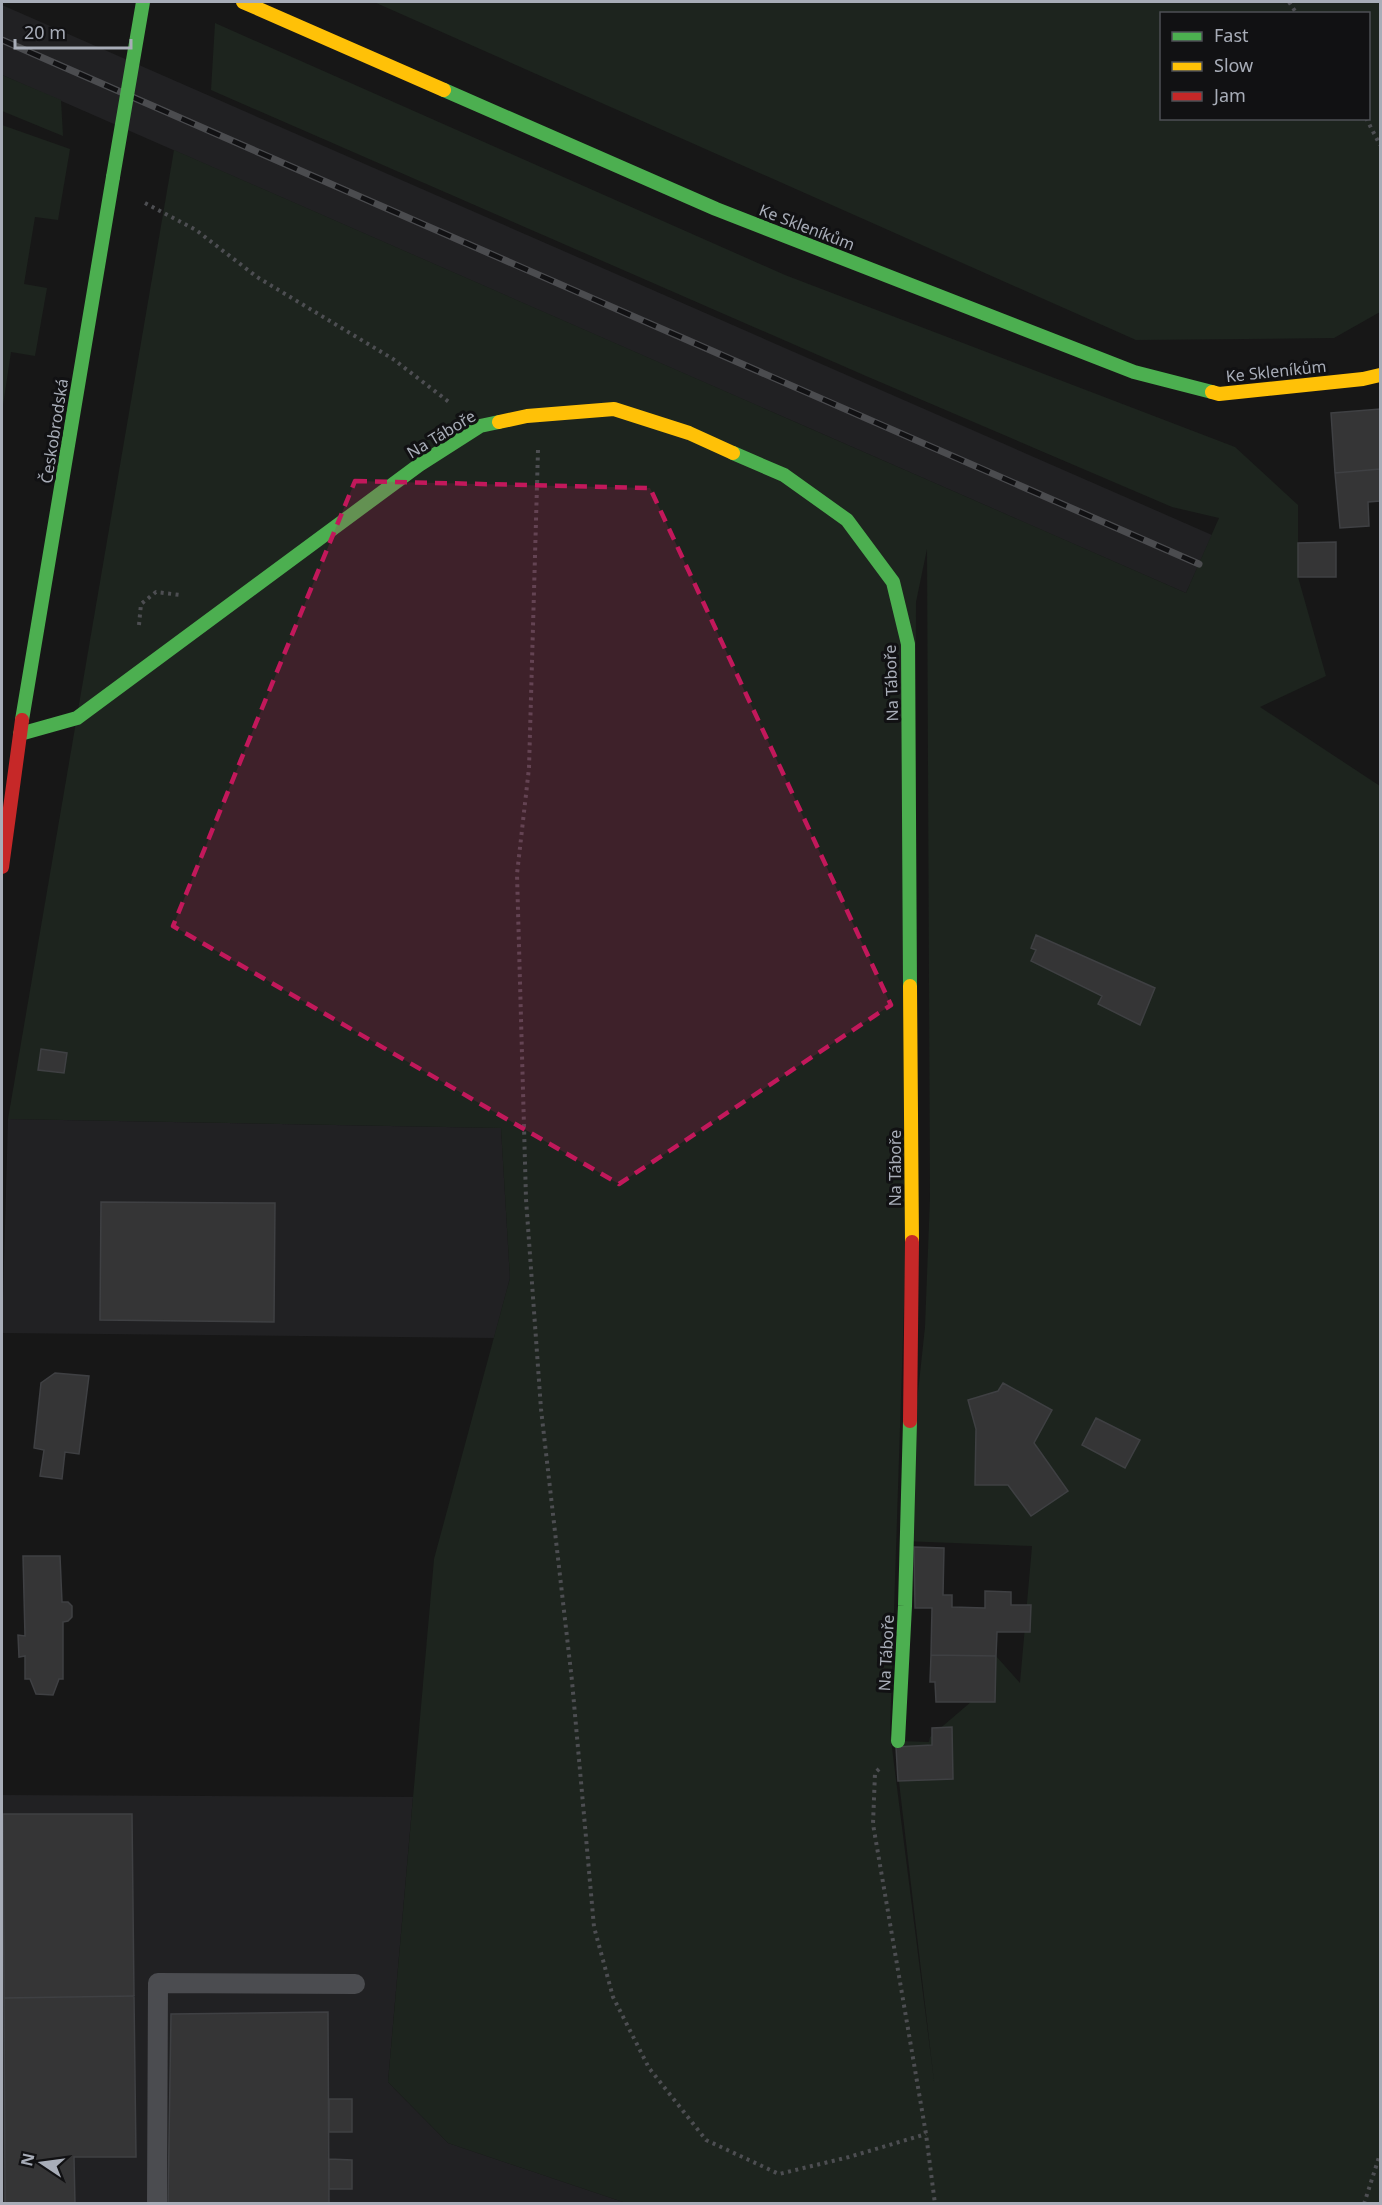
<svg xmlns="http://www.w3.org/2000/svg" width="1382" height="2205" viewBox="0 0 1382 2205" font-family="'Noto Sans',sans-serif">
	<rect width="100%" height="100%" fill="#171717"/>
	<path fill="#212123" d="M2 5 1212 535 1186 593 2 75Z
		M8 1119 501 1128 510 1278 494 1338 2 1333Z
		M2 1795 413 1797 388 2082 448 2143 626 2203 2 2204Z"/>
	<path fill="#1d241e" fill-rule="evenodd" d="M374 2H1380V312L1334 338 1136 340ZM1162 14H1368V118H1162Z
		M215 23 785 275 1235 447 1298 505V577L1326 676 1260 707 1380 786V2203H626L448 2143 388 2082 434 1559 510 1278 501 1128 8 1119 174 150 1186 593 1219 518 1172 507 866 376 211 90ZM927 549 930 1198 925 1327 902 1541 1032 1546 1020 1683 996 1656 972 1701 930 1737 929 1742 898 1741 899 1782 934 2081 890 1732 915 971 916 602ZM1037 935 1155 988 1140 1024 1098 1004 1102 996 1031 961 1036 950 1031 948Z
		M2 75 61 100 63 136 2 111Z
		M2 125 70 149 58 220 35 217 24 284 47 288 35 356 11 352 2 412Z"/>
	<path fill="#353536" stroke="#3f4043" stroke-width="1.5" d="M1380 409V469L1335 473 1331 413Z
		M1380 469V501L1368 502 1369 526 1340 528 1335 473Z
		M1336 542V577H1298V543Z
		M1036 935 1155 988 1140 1025 1098 1004 1102 996 1031 961 1036 950 1031 948Z
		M41 1049 67 1053 64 1073 38 1070Z
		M101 1202 275 1203 274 1322 100 1320Z
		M55 1373 89 1376 79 1454 65 1452 62 1479 40 1476 44 1450 34 1448 41 1383Z
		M1003 1383 1052 1410 1034 1443 1068 1491 1031 1516 1008 1485H975L976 1429 968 1400 998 1391Z
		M1096 1418 1140 1440 1125 1468 1082 1445Z
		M914 1547 944 1548 943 1595H952V1607L985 1608V1591L1011 1592V1605H1031L1030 1632H997L996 1656 931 1655 932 1608H915Z
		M23 1556H60L62 1602H68L72 1606V1617L68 1621 63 1622V1679H59L53 1695 36 1694 30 1679H25V1656L19 1657 18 1635 25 1636Z
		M931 1655 996 1656 995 1702H936L935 1682H930Z
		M952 1727 953 1779 898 1781 896 1747 932 1745V1728Z
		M3 1814H132L134 1996 4 1998Z
		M134 1996 136 2157H74L75 2204H5L4 1998Z
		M328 2012 329 2204H168L171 2014Z
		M329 2099H352V2132H329Z
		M329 2159 352 2160V2189H329Z"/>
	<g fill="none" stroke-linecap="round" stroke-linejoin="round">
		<path stroke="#4d4e52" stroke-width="4" stroke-dasharray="3 4.5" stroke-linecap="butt" d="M1289 2 1297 14
			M1366 118 1380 145
			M145 203 196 230 257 277 393 359 449 402
			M538 450 529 768 517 874 526 1199 541 1409 572 1681 594 1927 613 1997 649 2068 706 2140 779 2174 849 2157 926 2134
			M139 625 141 604 156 592 180 595
			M879 1769 875 1773 873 1824 926 2134 935 2204
			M1364 2204 1380 2154"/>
		<path stroke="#4b4c50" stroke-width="20" d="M157 2204 158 1983 355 1984"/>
		<path stroke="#4caf50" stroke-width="14" d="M444 90 716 209 1134 372 1212 392
			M733 453 784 475 847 520 893 582 908 644 910 986
			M22 720 113 177
			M20 734 77 718 419 465 480 426 499 422
			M898 1741 905 1606 910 1421"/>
		<path stroke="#ffc107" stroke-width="14" d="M243 2 444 90
			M1212 392 1219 394 1363 379 1380 375
			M499 422 527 416 614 409 689 433 733 453
			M910 986 912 1242"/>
		<path stroke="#c62828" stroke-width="14" d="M2 867 22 720
			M910 1421 912 1242"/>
		<defs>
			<path id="rail" d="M2 40 1199 564"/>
		</defs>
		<use href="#rail" stroke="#4b4c4f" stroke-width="7"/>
		<use href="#rail" stroke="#111113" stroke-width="4.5" stroke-dasharray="14" stroke-linecap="butt"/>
		<path stroke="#4caf50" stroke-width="14" d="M113 177 143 2"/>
	</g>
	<path fill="#c2185b" fill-opacity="0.2" stroke="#c2185b" stroke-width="4.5" stroke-dasharray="12 8" stroke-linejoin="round" d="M355 481 650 488 891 1005 619 1184 173 926Z"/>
	<g text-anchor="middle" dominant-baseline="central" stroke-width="6" stroke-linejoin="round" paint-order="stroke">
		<g font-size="16" fill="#a8adb8" stroke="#111113">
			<text transform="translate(807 227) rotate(21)">Ke Skleníkům</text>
			<text transform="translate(1276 371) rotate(-6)">Ke Skleníkům</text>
			<text transform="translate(54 431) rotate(-81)">Českobrodská</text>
			<text transform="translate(441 434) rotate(-31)">Na Táboře</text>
			<text transform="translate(891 683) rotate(-92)">Na Táboře</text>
			<text transform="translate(895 1168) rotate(-90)">Na Táboře</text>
			<text transform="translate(886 1653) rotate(-87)">Na Táboře</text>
		</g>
	</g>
	<rect width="1382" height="2205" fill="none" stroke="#a8adb8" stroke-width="6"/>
	<rect x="1160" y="12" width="210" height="108" fill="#111113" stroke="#4d4f55" stroke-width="1.5"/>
	<rect x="1172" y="32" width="30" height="9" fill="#4caf50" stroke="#4d4f55" stroke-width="1.5"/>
	<text x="1214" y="42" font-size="18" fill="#a8adb8">Fast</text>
	<rect x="1172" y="62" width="30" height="9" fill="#ffc107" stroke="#4d4f55" stroke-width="1.5"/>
	<text x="1214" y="72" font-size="18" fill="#a8adb8">Slow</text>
	<rect x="1172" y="92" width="30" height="9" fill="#c62828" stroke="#4d4f55" stroke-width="1.5"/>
	<text x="1214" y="102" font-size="18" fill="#a8adb8">Jam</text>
	<g transform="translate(42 2163) rotate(283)" stroke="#111113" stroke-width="4.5" paint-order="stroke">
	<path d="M0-4.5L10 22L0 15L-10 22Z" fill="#a8adb8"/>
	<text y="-9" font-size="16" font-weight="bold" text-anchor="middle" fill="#a8adb8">N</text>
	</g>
	<path d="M15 39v9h116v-9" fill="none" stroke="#a8adb8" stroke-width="3"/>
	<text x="24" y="39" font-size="18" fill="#a8adb8" stroke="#111113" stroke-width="4.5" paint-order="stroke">20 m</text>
</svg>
